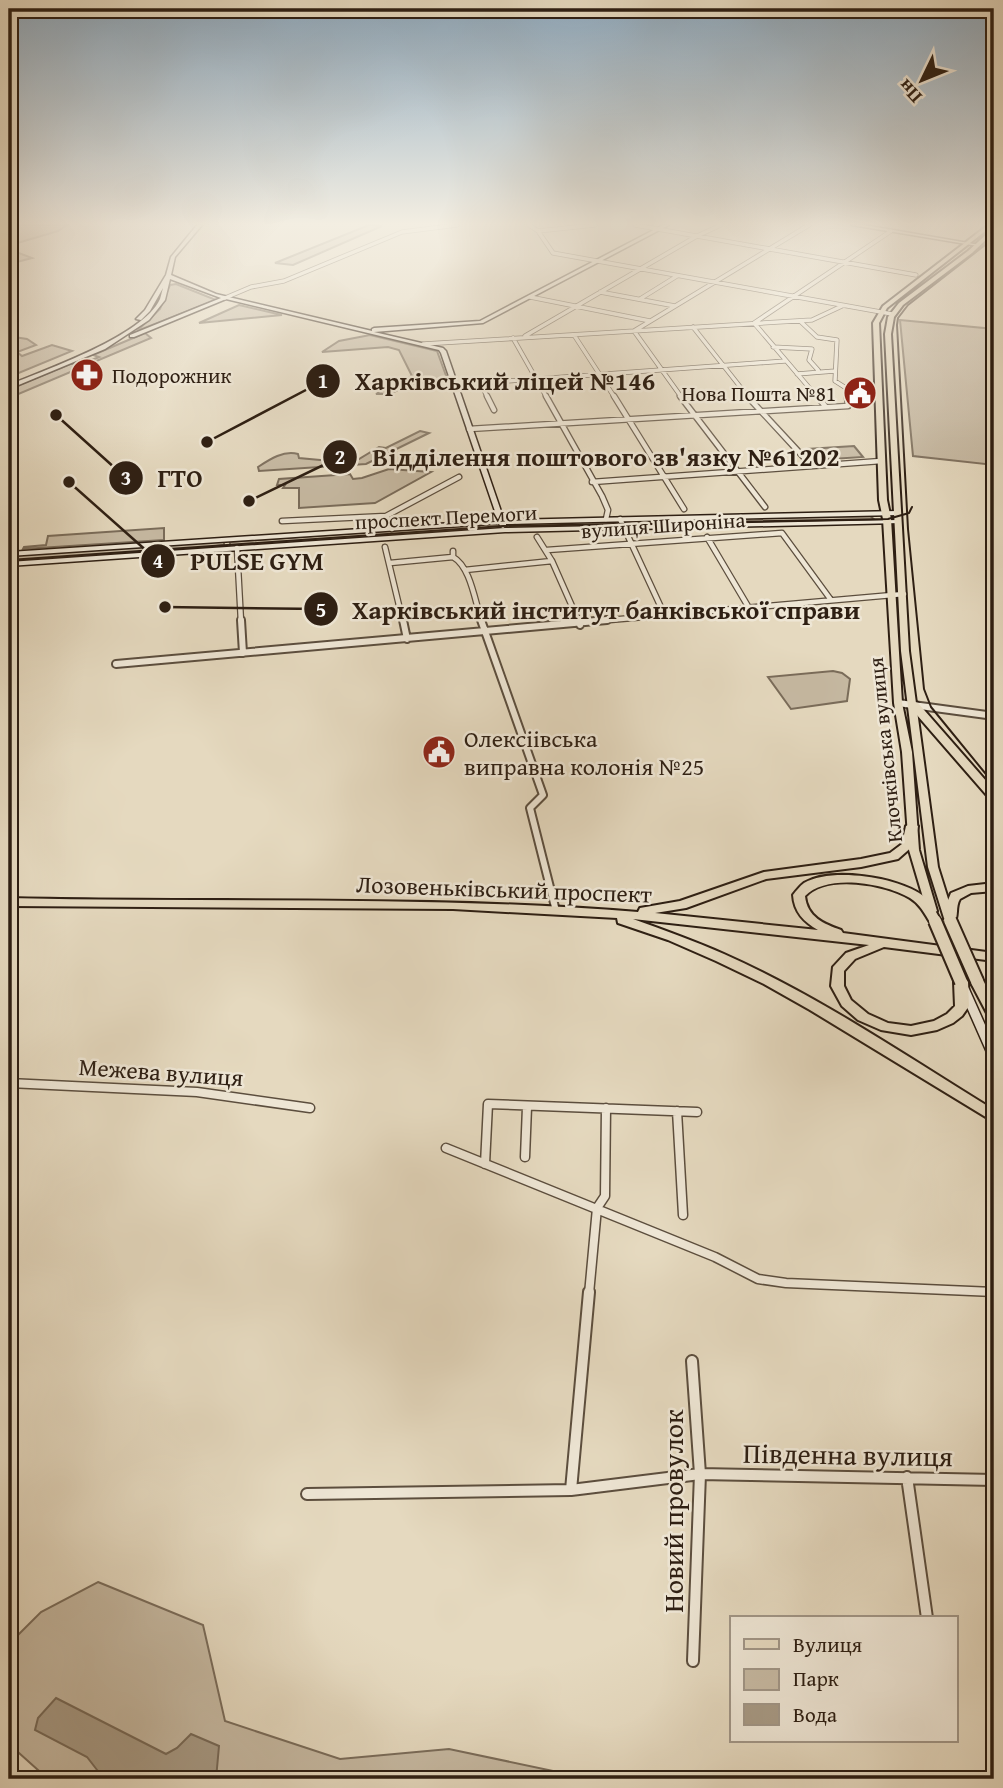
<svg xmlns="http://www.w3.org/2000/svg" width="1003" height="1788" viewBox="0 0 1003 1788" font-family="'Gentium Book Plus',serif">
	<rect width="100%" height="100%" fill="#e5d9bf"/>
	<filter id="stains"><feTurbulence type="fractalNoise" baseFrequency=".00286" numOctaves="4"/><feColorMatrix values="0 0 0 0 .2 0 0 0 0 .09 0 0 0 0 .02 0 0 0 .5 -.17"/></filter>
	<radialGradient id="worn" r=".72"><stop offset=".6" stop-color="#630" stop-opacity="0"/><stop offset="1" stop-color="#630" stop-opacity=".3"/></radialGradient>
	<path fill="#c6b9a2" stroke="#7a6c5a" stroke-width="2" d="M9 225H67L58 231 14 244 16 252 32 258 9 264Z
		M369 225 382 226 293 265 275 263Z
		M176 284 216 300 137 331 160 309 170 285Z
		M239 305 282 315 199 323Z
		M900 320 994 329V465L913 456Z
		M145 333 151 338 9 398V389L70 364H82L99 357 93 355Z
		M370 335 437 351 448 381 410 384 390 394H376L412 376 399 350 388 347 322 352 339 341Z
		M14 337 27 339 36 345 17 352 22 356 52 345 72 351 9 377V351Z
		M420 431 429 433 366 464 259 471 258 467C270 459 284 450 298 454L299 458 331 461 359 459 379 447 386 448Z
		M854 446 863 457 816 460 808 449Z
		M389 469 431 472 375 503 299 508V488H283L285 485H277L279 479 350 474 353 479 362 478Z
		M870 516 875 520 625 526 623 520Z
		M478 524 480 528 452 531 230 547V542Z
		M164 528V540L23 549 24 547 46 545 48 536Z
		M224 541V545L200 548 9 561V556Z
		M833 671 842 673 850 679 847 701 791 709 768 677Z
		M98 1582 203 1625 225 1721 340 1759 449 1749 591 1779H48L9 1744V1644L41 1612Z"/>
	<path fill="#a79a85" stroke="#776957" stroke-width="2" d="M56 1698 166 1754 177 1748 191 1734 219 1746 216 1779H111L101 1775 87 1757 35 1730 38 1718Z"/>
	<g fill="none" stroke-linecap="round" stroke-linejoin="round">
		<defs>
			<path id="street-far4" d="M529 225 538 231 553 253 892 314
				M635 225 916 275
				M538 231 595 225
				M600 292 675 306
				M530 297 650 321
				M225 298 251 287 284 281 402 232 457 225
				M640 299 677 276
				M800 321 817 337 837 340 835 381 846 388 847 398
				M693 327 749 398
				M574 335 615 398
				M525 336 697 236 721 225
				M513 338 547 398
				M423 344 812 320 842 306
				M773 347 812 349 809 360 818 370
				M797 374 835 371
				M488 398 480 383 785 361
				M682 398 634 331 809 225
				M818 398 754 323 891 231"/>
			<path id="street-far3" d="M487 396 494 410
				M546 396 602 496 608 510 606 519
				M614 396 684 509
				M680 396 765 507
				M747 396 810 464
				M817 396 825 406
				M469 429 848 406 847 396
				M592 482 881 461
				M620 519 665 616
				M282 521 386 516
				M392 529 386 516 459 477
				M537 537 552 561 579 622
				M707 537 749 608
				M385 547 403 622
				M237 548 241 622
				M547 550 782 533 831 600
				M453 551V557C471 567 475 603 482 622
				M390 563 453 557
				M465 570 552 561
				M587 622 904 594"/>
			<path id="street-far2" d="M241 620 243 653
				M403 620 407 639
				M481 620 543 795 530 808 556 911
				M578 620 580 625
				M116 664 607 620
				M898 703 994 716"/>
			<path id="street-far1" d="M9 1083 197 1092 310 1108
				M677 1111 683 1215
				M446 1148 715 1257 758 1279 786 1283 994 1292
				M525 1157 527 1107
				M485 1164 488 1104 697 1112
				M589 1294 597 1208 605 1196 606 1108"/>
			<path id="street" d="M692 1361 700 1474 693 1661
				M907 1477 927 1618
				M571 1490 589 1292
				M307 1494 571 1490 700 1474 994 1480"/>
			<path id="secondary" d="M197 225H202L175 257 171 275 216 294 372 331V329L374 328 480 321 663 225H669L483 323 374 332 443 348 446 351 504 520 898 511 901 513 898 515 506 524V526L503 528 501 527 499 524H491L9 556V552L498 520 441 353 439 350 226 299 134 337H130V335L221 298 170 279 165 300 149 320 105 349 9 389V385C47 369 143 336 160 299 161 295 162 292 163 288L150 311 141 320 136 319 145 310 166 275 171 257Z
				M852 225H864L980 245 978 246Z
				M898 520 901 522 900 523 505 532 9 566V562L505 528Z
				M964 985 968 987 969 989 994 1045V1061L990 1060 989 1057 959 989 960 987Z"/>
			<path id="primary" d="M988 225H993L887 308 879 323 887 500 891 519 902 703 912 752 919 850 937 911 932 914 927 911 909 850 902 752 894 703 883 519 879 500 873 323 883 306Z
				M988 233 992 234 972 253 903 305 894 317 891 334 909 651 938 867 954 918 949 921 944 918 928 867 901 651 885 334 888 317 899 303 968 251Z"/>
			<path id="highway" d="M914 702 918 703 994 790V800L990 799 910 707V703Z
				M912 823 918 826 914 845 898 859 861 867 766 879 686 908 655 913 818 930C804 922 794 912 793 895 796 891 800 886 804 883 831 867 897 877 922 895 931 901 936 912 941 921L939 924H931C925 914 920 904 910 898 885 883 827 873 805 896 807 917 824 924 841 930L843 933 994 953V961L884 947 855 959 844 971V986L851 1000 868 1014 888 1023 911 1026 934 1021 947 1014 955 1006 954 982 956 979H966L968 982 969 1006 962 1016 953 1023 937 1030 911 1035 881 1030 858 1020 842 1006 831 986 833 967 846 953 869 945 633 919C664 930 694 941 724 954 819 996 906 1056 994 1110V1122L810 1010 764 984 716 961 668 940 618 923 617 918 453 909 9 906V898C219 903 429 895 638 912L640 908 680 901 764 872 861 859 890 853 902 844 906 826Z
				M994 883V891L971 893 960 899C955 907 959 916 954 923H946L944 910 951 893 968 886Z
				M977 977 982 978 994 1002V1019L989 1017 970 981Z"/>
		</defs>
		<use href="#street-far4" stroke="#5c4e3e" stroke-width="5"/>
		<use href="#street-far3" stroke="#5c4e3e" stroke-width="7"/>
		<use href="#street-far2" stroke="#5c4e3e" stroke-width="10"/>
		<use href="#street-far1" stroke="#5c4e3e" stroke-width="11"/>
		<use href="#street" stroke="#5c4e3e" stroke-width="14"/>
		<use href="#secondary" stroke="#2e1f13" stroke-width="3"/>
		<use href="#primary" stroke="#2e1f13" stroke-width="4"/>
		<use href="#highway" stroke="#2e1f13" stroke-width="4"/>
		<use href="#street-far4" stroke="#eee6d5" stroke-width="3.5"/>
		<use href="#street-far3" stroke="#eee6d5" stroke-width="4.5"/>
		<use href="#street-far2" stroke="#eee6d5" stroke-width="6"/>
		<use href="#street-far1" stroke="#eee6d5" stroke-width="8"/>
		<use href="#street" stroke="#eee6d5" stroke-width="10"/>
		<use href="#secondary" fill="#eee6d5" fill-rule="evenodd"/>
		<use href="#primary" fill="#e5d9bf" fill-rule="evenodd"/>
		<use href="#highway" fill="#e5d9bf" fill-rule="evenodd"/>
		<path stroke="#2e1f13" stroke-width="2" d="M994 238 908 305 898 318 897 325 908 529 924 689 931 707 994 784
			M9 560 503 526 888 519 909 513 912 507"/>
		<defs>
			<path id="primary-bridge" d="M950 920 977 981
				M935 921 961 982"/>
		</defs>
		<use href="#primary-bridge" stroke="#2e1f13" stroke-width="16" stroke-linecap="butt"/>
		<use href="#primary-bridge" stroke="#e5d9bf" stroke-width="12"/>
	</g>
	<linearGradient id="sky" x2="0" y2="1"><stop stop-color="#8eaac0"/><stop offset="0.47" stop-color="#f3eee2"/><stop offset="1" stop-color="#f3eee2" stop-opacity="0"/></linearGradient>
	<rect width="1003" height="476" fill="url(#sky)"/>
	<defs>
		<symbol id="pharmacy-disc" viewBox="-11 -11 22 22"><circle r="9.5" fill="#8f2418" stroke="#eee6d5"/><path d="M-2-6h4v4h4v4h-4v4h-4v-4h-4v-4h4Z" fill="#fff"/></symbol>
		<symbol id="civic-disc" viewBox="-11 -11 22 22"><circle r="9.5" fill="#8f2418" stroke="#eee6d5"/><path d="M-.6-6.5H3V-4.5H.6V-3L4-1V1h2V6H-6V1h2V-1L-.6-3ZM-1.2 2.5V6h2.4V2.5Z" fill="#fff"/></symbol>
	</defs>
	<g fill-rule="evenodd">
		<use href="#pharmacy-disc" x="68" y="356" width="38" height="38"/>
		<use href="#civic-disc" x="841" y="374" width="38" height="38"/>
		<use href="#civic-disc" x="420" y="733" width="38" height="38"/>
	</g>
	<g text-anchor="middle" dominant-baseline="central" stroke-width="5" stroke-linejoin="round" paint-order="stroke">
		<g font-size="21" fill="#2e1f13" stroke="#eee6d5" text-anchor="start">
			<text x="112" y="375">Подорожник</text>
			<text x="836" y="393" text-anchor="end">Нова Пошта №81</text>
		</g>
		<g font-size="21" fill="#2e1f13" stroke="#eee6d5">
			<text transform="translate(446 517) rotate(-3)">проспект Перемоги</text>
			<text transform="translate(663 525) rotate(-4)">вулиця Широніна</text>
			<text transform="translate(885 750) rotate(-96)">Клочківська вулиця</text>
		</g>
		<g font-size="24" fill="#2e1f13" stroke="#eee6d5" text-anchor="start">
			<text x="464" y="738">Олексіівська<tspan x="464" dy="28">виправна колонія №25</tspan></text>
		</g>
		<g font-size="24" fill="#2e1f13" stroke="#eee6d5">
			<text transform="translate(504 889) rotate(2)">Лозовеньківський проспект</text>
			<text transform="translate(161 1072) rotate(4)">Межева вулиця</text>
		</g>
		<g font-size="28" fill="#2e1f13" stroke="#eee6d5">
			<text transform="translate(848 1454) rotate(1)">Південна вулиця</text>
			<text transform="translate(672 1511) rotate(-90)">Новий провулок</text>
		</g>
	</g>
	<path fill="none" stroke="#2e1f13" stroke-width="2.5" d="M207 442L323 381M249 501L340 457M56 415L126 478M69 482L158 561M165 607L321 609"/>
	<g fill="#2e1f13" stroke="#eee6d5" stroke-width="2.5">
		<circle cx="207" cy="442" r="7"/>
		<circle cx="249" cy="501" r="7"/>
		<circle cx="56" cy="415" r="7"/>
		<circle cx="69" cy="482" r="7"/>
		<circle cx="165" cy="607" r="7"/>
		<circle cx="323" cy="381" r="18"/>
		<circle cx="340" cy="457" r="18"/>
		<circle cx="126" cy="478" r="18"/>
		<circle cx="158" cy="561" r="18"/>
		<circle cx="321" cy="609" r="18"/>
	</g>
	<g font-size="21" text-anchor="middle" font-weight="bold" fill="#fff">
		<text x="323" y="388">1</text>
		<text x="340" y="464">2</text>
		<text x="126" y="485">3</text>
		<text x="158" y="568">4</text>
		<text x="321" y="617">5</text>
	</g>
	<g font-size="26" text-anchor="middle" font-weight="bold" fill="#2e1f13" stroke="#eee6d5" stroke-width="5" stroke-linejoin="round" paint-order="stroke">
		<text x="505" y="390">Харківський ліцей №146</text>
		<text x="606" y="466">Відділення поштового зв'язку №61202</text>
		<text x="180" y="487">ГТО</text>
		<text x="257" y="570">PULSE GYM</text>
		<text x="606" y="619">Харківський інститут банківської справи</text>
	</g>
	<rect width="1003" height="1788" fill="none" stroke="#e5d9bf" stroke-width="35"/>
	<rect x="10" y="10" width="982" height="1767" fill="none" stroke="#2e1f13" stroke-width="3.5"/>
	<rect x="18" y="18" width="968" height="1753" fill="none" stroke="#2e1f13" stroke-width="2"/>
	<rect x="730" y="1616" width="228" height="126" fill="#eee6d5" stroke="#a19687" stroke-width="2"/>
	<rect x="744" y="1639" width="35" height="10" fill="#e5d9bf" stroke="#a19687" stroke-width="2"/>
	<text x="793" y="1652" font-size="21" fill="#2e1f13">Вулиця</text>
	<rect x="744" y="1669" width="35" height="21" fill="#c6b9a2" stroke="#a19687" stroke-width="2"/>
	<text x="793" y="1686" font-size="21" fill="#2e1f13">Парк</text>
	<rect x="744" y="1704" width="35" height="21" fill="#a79a85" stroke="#a19687" stroke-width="2"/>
	<text x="793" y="1722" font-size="21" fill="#2e1f13">Вода</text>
	<g transform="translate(922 80) rotate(227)" stroke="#eee6d5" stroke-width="5" paint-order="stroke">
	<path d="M0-5L12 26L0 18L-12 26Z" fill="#2e1f13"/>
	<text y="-10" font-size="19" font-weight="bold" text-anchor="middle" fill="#2e1f13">Пн</text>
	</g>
	<rect width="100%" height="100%" filter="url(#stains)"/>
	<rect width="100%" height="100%" fill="url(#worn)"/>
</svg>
